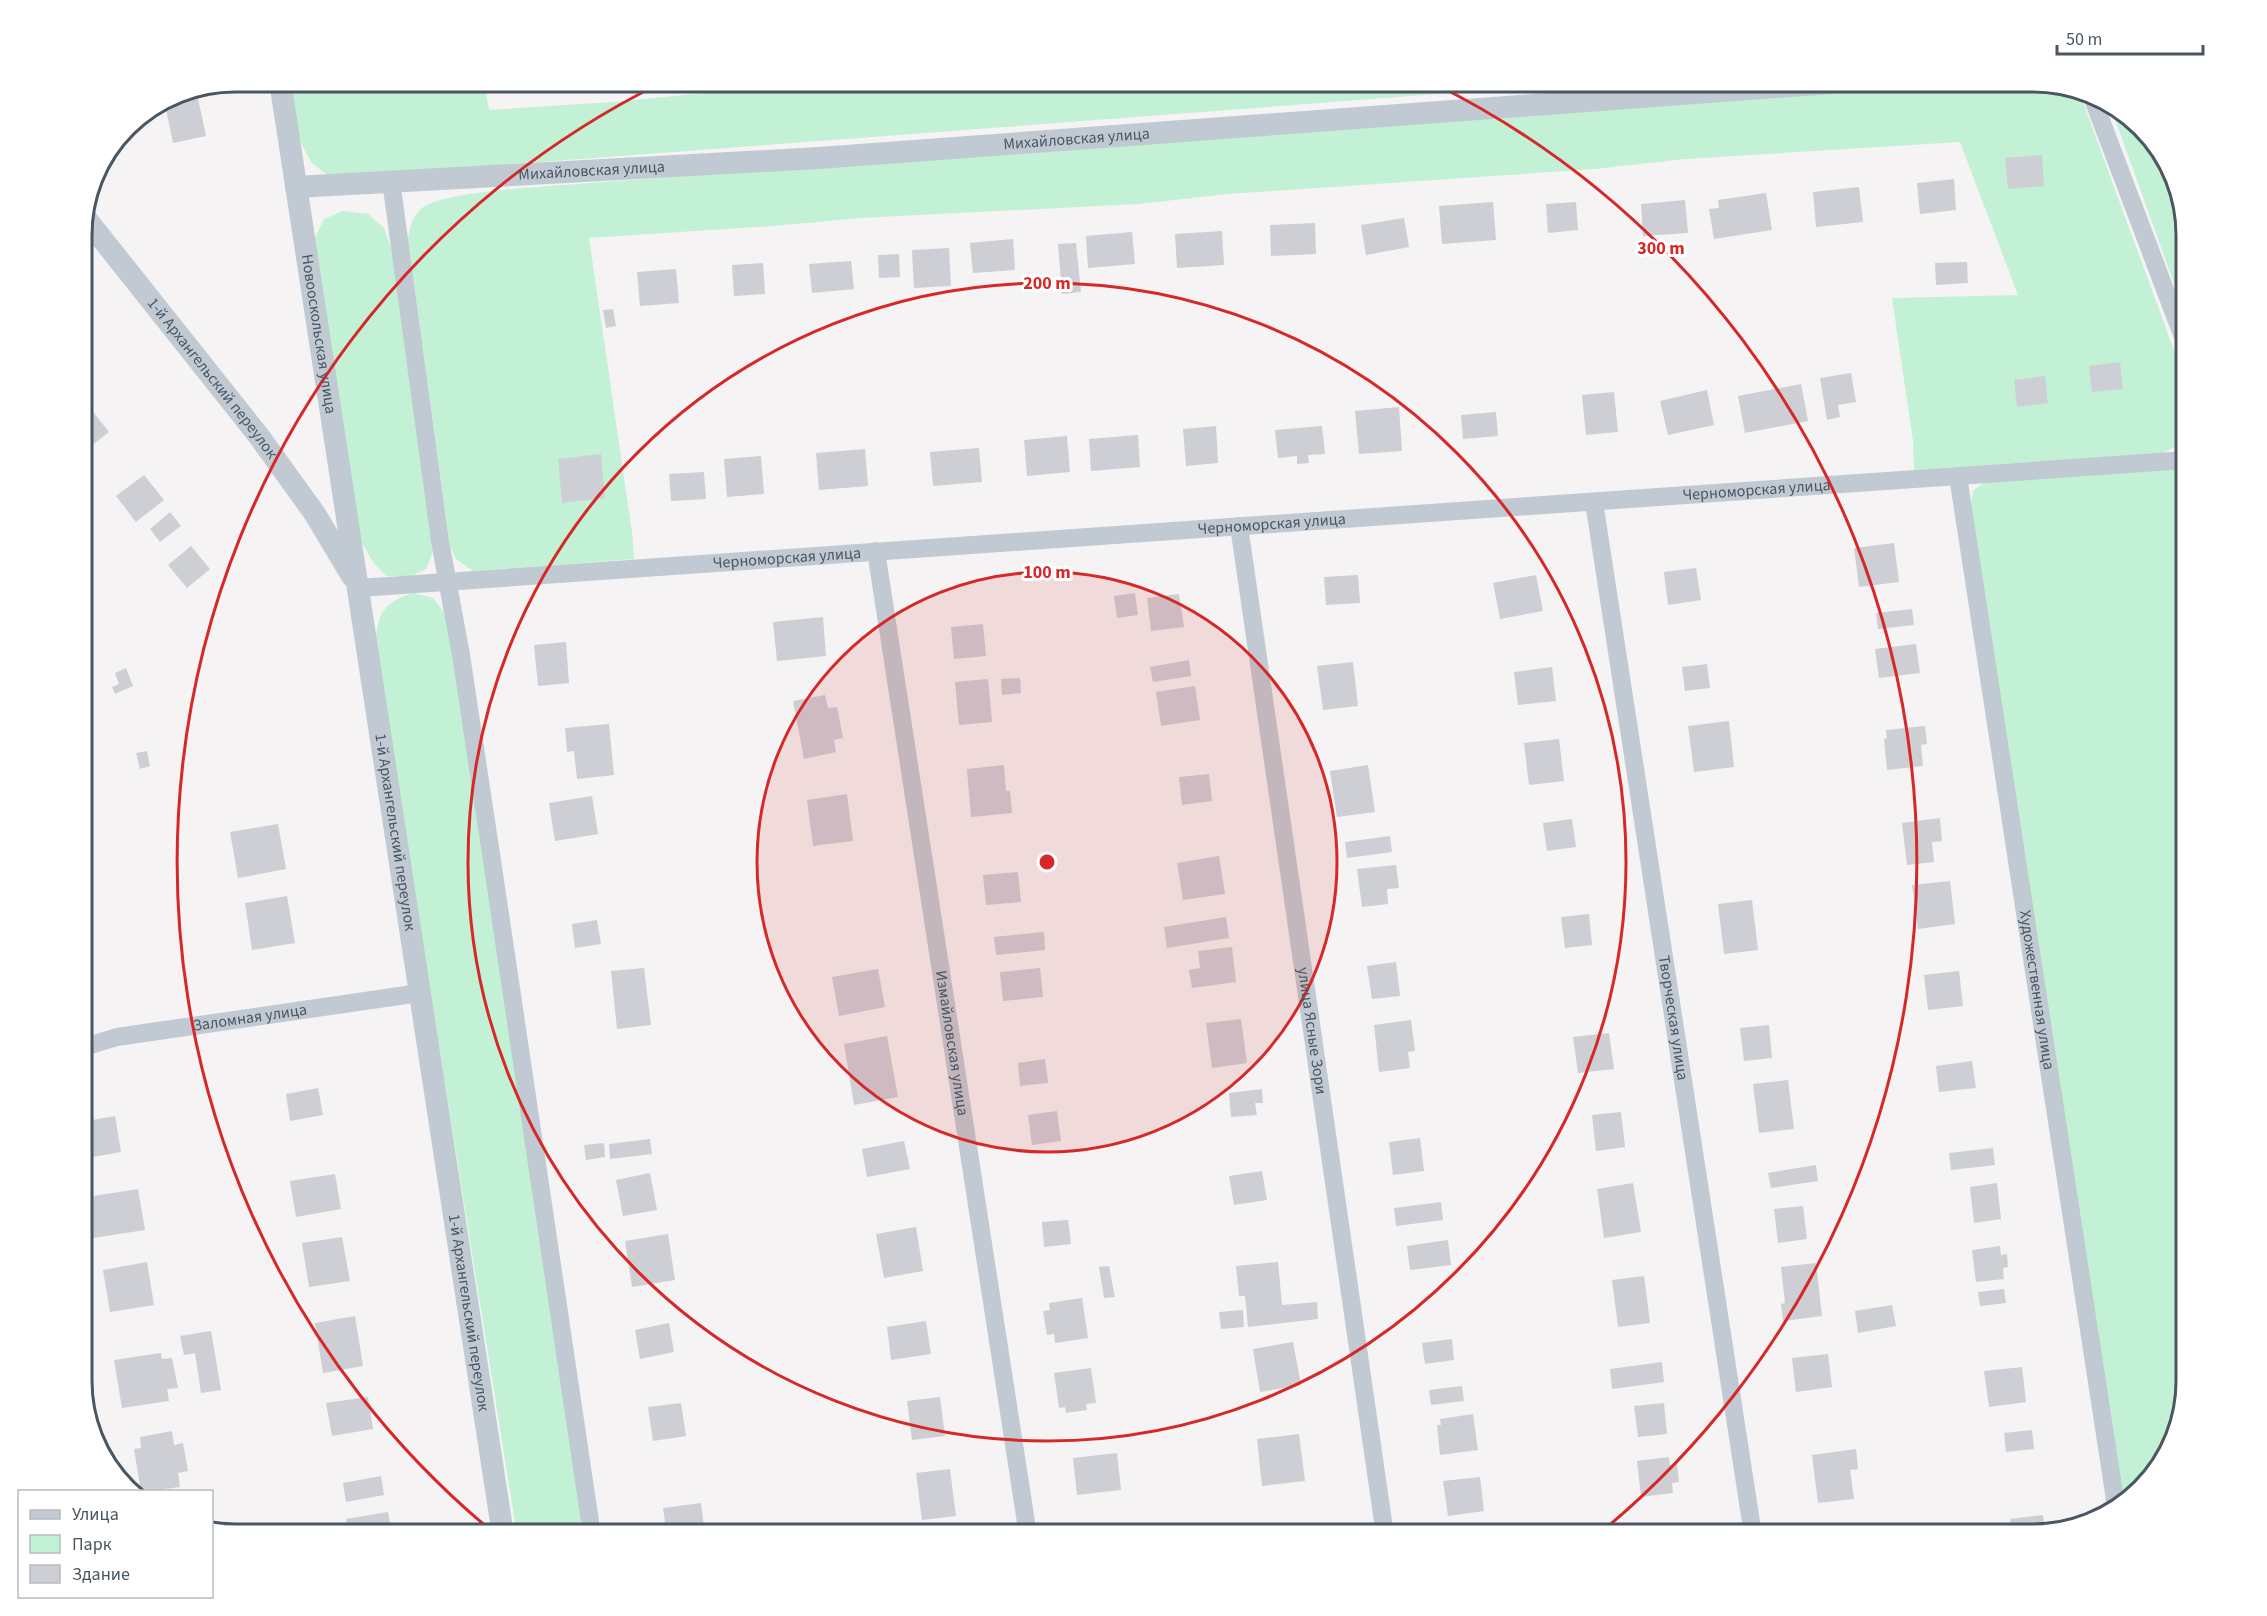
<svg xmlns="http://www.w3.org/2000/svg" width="2267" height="1616" viewBox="0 0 2267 1616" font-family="'Source Sans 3',sans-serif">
	<rect width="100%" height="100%" fill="#f5f3f3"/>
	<path fill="#c3f1d5" d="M289 81H484L489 110 627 101 819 81H1610L331 178 311 162 298 137Z
		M2033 81 2074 89 2084 105 2186 383V442L2162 453 1914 470 1913 441 1892 298 2018 295 1960 142 1685 159 1595 169 1228 194 1138 204 860 218 773 226 589 238 632 532 634 559 473 571 456 559 450 546 408 240C410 227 411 217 422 208 443 191 545 187 576 184L1939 84Z
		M2110 105 2126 113 2170 166 2186 234V317Z
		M343 211 368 214 384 228 392 251 433 552 426 569 411 576H386L373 562 358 536 313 242 324 219Z
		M2186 468V1382L2178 1431 2154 1475 2120 1503 1970 508 1973 491 1989 479Z
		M413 593 433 598 449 619 584 1535H517L375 645C378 614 382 603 413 593Z"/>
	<path fill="#cdcfd5" d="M498 81H526V83L499 85Z
		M196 89 206 136 173 143 164 100 174 94Z
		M2042 155 2044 186 2008 189 2005 158Z
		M1954 179 1956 210 1920 214 1917 183Z
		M1859 187 1863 222 1816 227 1813 192Z
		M1766 193 1772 230 1714 239 1709 209 1719 208 1718 200Z
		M1685 200 1688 233 1643 236 1641 204Z
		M1493 202 1496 240 1442 244 1439 206Z
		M1576 202 1578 230 1548 233 1546 204Z
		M1404 218 1409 247 1366 255 1361 225Z
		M1315 223 1316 254 1271 256 1270 225Z
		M1222 231 1224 265 1177 268 1175 234Z
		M1132 232 1135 264 1088 268 1086 236Z
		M1013 239 1015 270 973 273 970 243Z
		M1076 243 1081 292 1062 294 1058 244Z
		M949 248 951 286 914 288 912 250Z
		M899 254 900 277 879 278 878 255Z
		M851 261 854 289 812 293 809 264Z
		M1967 262 1968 283 1936 285 1935 263Z
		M763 263 765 294 734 296 732 265Z
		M676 269 679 303 640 306 637 272Z
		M613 309 616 326 606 328 603 310Z
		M2120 362 2123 389 2092 392 2089 366Z
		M1851 373 1856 402 1838 405 1840 417 1827 420 1820 378Z
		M2045 376 2048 403 2017 407 2014 380Z
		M1801 384 1808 421 1745 433 1738 396Z
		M1707 390 1714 425 1668 435 1660 401Z
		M1614 392 1618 432 1586 435 1582 395Z
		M86 403 109 432 81 454V407Z
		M1399 407 1402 451 1359 454 1355 411Z
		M1496 412 1498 436 1463 439 1461 415Z
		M1216 426 1218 463 1186 466 1183 429Z
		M1322 426 1325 454 1308 455 1309 463 1297 464V456L1278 458 1275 430Z
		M1138 435 1140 467 1091 471 1089 439Z
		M1067 436 1070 472 1027 476 1024 440Z
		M979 448 982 482 933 486 930 452Z
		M865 449 868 486 819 490 816 453Z
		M601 454 605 498 562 503 558 459Z
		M761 456 764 494 727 497 724 459Z
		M704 472 706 499 671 501 669 474Z
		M144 475 164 500 136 522 116 496Z
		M170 512 181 526 160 542 150 529Z
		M1894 543 1899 582 1859 587 1854 548Z
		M191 546 210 569 187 588 168 565Z
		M1696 568 1701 600 1668 605 1664 572Z
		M1358 575 1360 603 1326 605 1324 577Z
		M1536 575 1543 611 1500 619 1493 583Z
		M1135 593 1138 615 1117 618 1114 596Z
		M1179 594 1184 627 1151 631 1147 598Z
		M1912 609 1914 625 1878 629 1876 613Z
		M823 617 826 656 777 661 773 622Z
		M983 624 986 656 954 659 951 627Z
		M566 642 569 683 538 686 534 645Z
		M1916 644 1920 673 1879 678 1875 649Z
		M1189 660 1191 676 1153 682 1150 667Z
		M1353 662 1358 706 1323 710 1317 666Z
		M1707 664 1710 688 1685 691 1682 667Z
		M1552 667 1556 701 1518 705 1514 672Z
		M126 668 133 686 115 694 112 687 119 684 115 673Z
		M1020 678 1021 693 1002 695 1001 679Z
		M988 679 992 722 959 725 955 682Z
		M1195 686 1200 720 1161 726 1156 692Z
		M825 695 828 708 837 707 843 738 834 740 836 752 804 759 793 701Z
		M1729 721 1734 767 1694 772 1688 726Z
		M609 724 614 775 577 779 574 751 567 752 565 728Z
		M1925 726 1927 744 1921 745 1923 766 1887 770 1884 739 1887 738 1886 730Z
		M1559 739 1564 781 1529 785 1524 743Z
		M147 751 150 766 140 769 136 753Z
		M1004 765 1006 791H1010L1012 813 971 817 967 769Z
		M1368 765 1375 812 1337 817 1330 771Z
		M1209 774 1212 801 1182 805 1179 777Z
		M847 794 853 841 813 846 807 800Z
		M592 796 598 834 555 841 549 803Z
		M1940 818 1942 841 1932 842 1934 862 1907 865 1902 823Z
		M1572 819 1576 847 1547 851 1543 823Z
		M278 824 286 869 238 878 230 832Z
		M1390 836 1392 852 1347 858 1345 842Z
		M1219 856 1225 894 1183 900 1177 863Z
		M1396 865 1399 888 1387 889 1388 904 1362 907 1357 869Z
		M1018 872 1021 902 986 905 983 875Z
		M1950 881 1955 924 1918 929 1912 885Z
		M287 896 295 943 252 950 245 903Z
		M1752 900 1758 950 1724 954 1718 904Z
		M1589 914 1592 945 1565 948 1561 917Z
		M1226 917 1229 938 1167 948 1164 927Z
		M597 920 601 944 575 948 572 924Z
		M1044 932 1045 950 996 955 994 937Z
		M1232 947 1236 982 1192 988 1189 970 1200 968 1198 951Z
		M1396 962 1400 996 1372 999 1367 966Z
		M644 968 651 1025 617 1029 611 971Z
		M1040 968 1043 997 1003 1001 1000 972Z
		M878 969 885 1007 839 1016 832 977Z
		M1959 971 1963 1006 1928 1010 1924 975Z
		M1241 1019 1247 1063 1212 1068 1206 1023Z
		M1411 1020 1415 1051 1408 1052 1410 1068 1379 1072 1374 1025Z
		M1769 1025 1772 1058 1744 1061 1740 1028Z
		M1609 1033 1614 1069 1578 1073 1573 1037Z
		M887 1036 898 1097 854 1105 844 1044Z
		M1045 1059 1048 1083 1020 1086 1018 1063Z
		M1972 1061 1976 1088 1939 1092 1936 1066Z
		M1788 1080 1794 1129 1759 1133 1753 1084Z
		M318 1088 323 1115 290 1121 286 1094Z
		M1262 1089 1263 1103H1255L1257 1115 1231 1117 1229 1093Z
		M1057 1111 1061 1141 1032 1145 1028 1115Z
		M1621 1112 1625 1147 1596 1151 1592 1115Z
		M115 1116 121 1152 81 1159V1122Z
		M1420 1138 1424 1171 1393 1175 1389 1142Z
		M650 1139 652 1154 610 1159 609 1144Z
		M904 1141 910 1169 867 1177 862 1149Z
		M604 1143 605 1157 586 1160 584 1145Z
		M1993 1148 1995 1165 1951 1170 1949 1153Z
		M1816 1165 1818 1181 1771 1188 1768 1173Z
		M1262 1171 1267 1200 1234 1205 1229 1176Z
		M650 1173 657 1210 623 1216 616 1180Z
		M335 1174 341 1209 296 1217 290 1181Z
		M1633 1183 1641 1232 1604 1238 1597 1189Z
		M1997 1183 2001 1219 1974 1223 1970 1187Z
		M138 1189 145 1230 93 1238 87 1197Z
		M1441 1202 1443 1220 1396 1226 1394 1208Z
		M1803 1206 1807 1239 1778 1243 1774 1209Z
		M1068 1220 1071 1244 1044 1247 1042 1222Z
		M916 1227 923 1271 884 1278 876 1234Z
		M668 1234 675 1280 632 1287 625 1241Z
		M342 1237 350 1281 309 1287 302 1243Z
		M1448 1240 1451 1265 1410 1270 1407 1246Z
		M2000 1246 2001 1255 2007 1254 2008 1267 2003 1268 2004 1279 1976 1282 1972 1250Z
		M147 1262 154 1305 110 1312 103 1270Z
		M1278 1262 1282 1305 1317 1302 1318 1319 1248 1327 1245 1296H1239L1236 1266Z
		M1816 1263 1822 1316 1783 1321 1781 1304 1785 1303 1781 1267Z
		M1109 1266 1115 1297 1104 1298 1099 1267Z
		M1644 1276 1650 1323 1618 1327 1612 1280Z
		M2004 1289 2006 1303 1980 1306 1978 1292Z
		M1082 1298 1088 1338 1055 1343 1054 1334 1047 1335 1043 1311 1050 1310 1049 1303Z
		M1892 1305 1896 1326 1858 1333 1855 1311Z
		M1243 1310 1244 1327 1221 1329 1219 1312Z
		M355 1316 363 1366 323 1373 315 1323Z
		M926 1321 931 1354 891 1360 887 1327Z
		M669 1323 674 1352 640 1359 635 1330Z
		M211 1331 221 1390 201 1393 195 1353 184 1355 180 1336Z
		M1452 1339 1454 1360 1425 1364 1422 1343Z
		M1293 1342 1301 1385 1260 1392 1253 1349Z
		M161 1353 162 1359 172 1358 178 1388 167 1389 169 1401 122 1408 114 1360Z
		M1828 1354 1832 1387 1796 1392 1792 1358Z
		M1662 1362 1664 1382 1612 1389 1610 1369Z
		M2022 1367 2026 1402 1989 1407 1984 1371Z
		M1091 1368 1096 1403 1086 1404 1087 1410 1066 1413 1065 1407 1059 1408 1054 1373Z
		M1462 1386 1464 1401 1431 1405 1429 1390Z
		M368 1397 373 1429 332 1436 326 1403Z
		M940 1397 945 1436 912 1440 907 1401Z
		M681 1403 686 1436 653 1441 648 1407Z
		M1664 1403 1667 1434 1638 1437 1634 1406Z
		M1473 1414 1478 1450 1440 1455 1437 1425H1441L1440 1419Z
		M2032 1430 2034 1449 2006 1452 2004 1433Z
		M172 1431 174 1445 183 1443 188 1471 178 1473 180 1487 141 1492 134 1449 141 1448 140 1437Z
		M1299 1434 1305 1481 1262 1486 1257 1439Z
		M1856 1449 1858 1469 1850 1470 1854 1499 1818 1503 1812 1455Z
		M1117 1453 1121 1490 1077 1495 1073 1458Z
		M1669 1457 1670 1465 1677 1464 1679 1482 1672 1483 1673 1493 1641 1497 1637 1461Z
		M950 1469 956 1516 922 1520 916 1473Z
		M381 1476 384 1495 346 1502 343 1483Z
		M1480 1477 1484 1511 1448 1516 1443 1481Z
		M701 1503 705 1535H667L663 1508Z
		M388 1512 392 1535H349L346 1519Z
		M2043 1515 2045 1532 2032 1535H2012L2010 1519Z
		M960 1527 961 1535H928V1532Z
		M1133 1531V1535H1116V1534Z"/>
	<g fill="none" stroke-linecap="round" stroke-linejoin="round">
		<g stroke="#c1cad2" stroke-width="18">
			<path d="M2091 94 2186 345"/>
			<path d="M391 181 440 541 461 655 497 894 592 1535"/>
			<path id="s1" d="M1958 476 2116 1506"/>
			<path id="s2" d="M1594 502 1753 1535"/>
			<path id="s3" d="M1239 526 1385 1535"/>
			<path id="s4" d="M876 551 1028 1535"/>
			<path id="s5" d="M359 588 2186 460"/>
			<path id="s6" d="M81 1048 117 1037 165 1030 420 993"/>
		</g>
		<g stroke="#c1cad2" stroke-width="22">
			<path id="s7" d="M280 81 503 1535"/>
			<path id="s8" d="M296 187 819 158 1857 81"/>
			<path id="s9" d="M84 216 258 435 315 514 352 576"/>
		</g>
	</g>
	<circle cx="1047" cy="862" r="290" fill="#d62828" fill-opacity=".12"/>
	<g fill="none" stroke="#d62828" stroke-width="3">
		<circle cx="1047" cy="862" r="290"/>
		<circle cx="1047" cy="862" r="579"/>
		<path d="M494 1533A869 869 0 0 1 659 84M1435 84A869 869 0 0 1 1600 1533"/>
	</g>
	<g text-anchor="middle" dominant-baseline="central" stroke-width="6" stroke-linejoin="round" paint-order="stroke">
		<g font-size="16" fill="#4a5661" stroke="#fff">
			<text stroke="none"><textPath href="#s8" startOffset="782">Михайловская улица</textPath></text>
			<text stroke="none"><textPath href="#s8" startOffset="296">Михайловская улица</textPath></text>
			<text stroke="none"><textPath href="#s7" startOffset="256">Новооскольская улица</textPath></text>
			<text stroke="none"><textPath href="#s9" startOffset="207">1-й Архангельский переулок</textPath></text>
			<text stroke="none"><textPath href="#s5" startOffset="1401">Черноморская улица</textPath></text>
			<text stroke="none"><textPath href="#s5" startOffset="915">Черноморская улица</textPath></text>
			<text stroke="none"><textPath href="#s5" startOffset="429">Черноморская улица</textPath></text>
			<text stroke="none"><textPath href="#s7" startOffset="760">1-й Архангельский переулок</textPath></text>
			<text stroke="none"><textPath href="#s1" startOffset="520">Художественная улица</textPath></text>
			<text stroke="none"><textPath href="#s6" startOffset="172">Заломная улица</textPath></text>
			<text stroke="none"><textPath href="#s2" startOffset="522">Творческая улица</textPath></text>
			<text stroke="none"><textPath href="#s3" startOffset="510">улица Ясные Зори</textPath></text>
			<text stroke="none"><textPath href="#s4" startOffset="498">Измайловская улица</textPath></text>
			<text stroke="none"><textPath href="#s7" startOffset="1246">1-й Архангельский переулок</textPath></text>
		</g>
	</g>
	<path d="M0 0H2267V1616H0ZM235 92H2033A143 143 0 0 1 2176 235V1381A143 143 0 0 1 2033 1524H235A143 143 0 0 1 92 1381V235A143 143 0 0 1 235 92Z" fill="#fff" fill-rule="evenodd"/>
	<path fill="none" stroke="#4a5661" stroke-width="3" d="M235 92H2033A143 143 0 0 1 2176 235V1381A143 143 0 0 1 2033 1524H235A143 143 0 0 1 92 1381V235A143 143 0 0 1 235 92Z"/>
	<circle cx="1047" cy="862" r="9" fill="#d62828" stroke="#fff" stroke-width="3"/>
	<g font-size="18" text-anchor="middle" font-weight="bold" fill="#d62828" stroke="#fff" stroke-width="6" stroke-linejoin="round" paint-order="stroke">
		<text x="1661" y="254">300 m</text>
		<text x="1047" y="289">200 m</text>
		<text x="1047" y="578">100 m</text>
	</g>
	<rect x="18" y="1490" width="195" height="108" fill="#ffffff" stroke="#b7bbc0" stroke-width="1.5"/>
	<rect x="30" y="1510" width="30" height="9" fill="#c1cad2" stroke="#b7bbc0" stroke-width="1.5"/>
	<text x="72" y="1520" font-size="18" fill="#4a5661">Улица</text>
	<rect x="30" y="1535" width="30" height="18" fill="#c3f1d5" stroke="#b7bbc0" stroke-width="1.5"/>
	<text x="72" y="1550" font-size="18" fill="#4a5661">Парк</text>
	<rect x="30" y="1565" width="30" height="18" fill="#cdcfd5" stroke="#b7bbc0" stroke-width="1.5"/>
	<text x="72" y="1580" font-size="18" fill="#4a5661">Здание</text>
	<path d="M2057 45v9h146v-9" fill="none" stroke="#4a5661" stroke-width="3"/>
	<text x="2066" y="45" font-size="18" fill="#4a5661" stroke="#ffffff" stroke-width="4.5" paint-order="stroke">50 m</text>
</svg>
